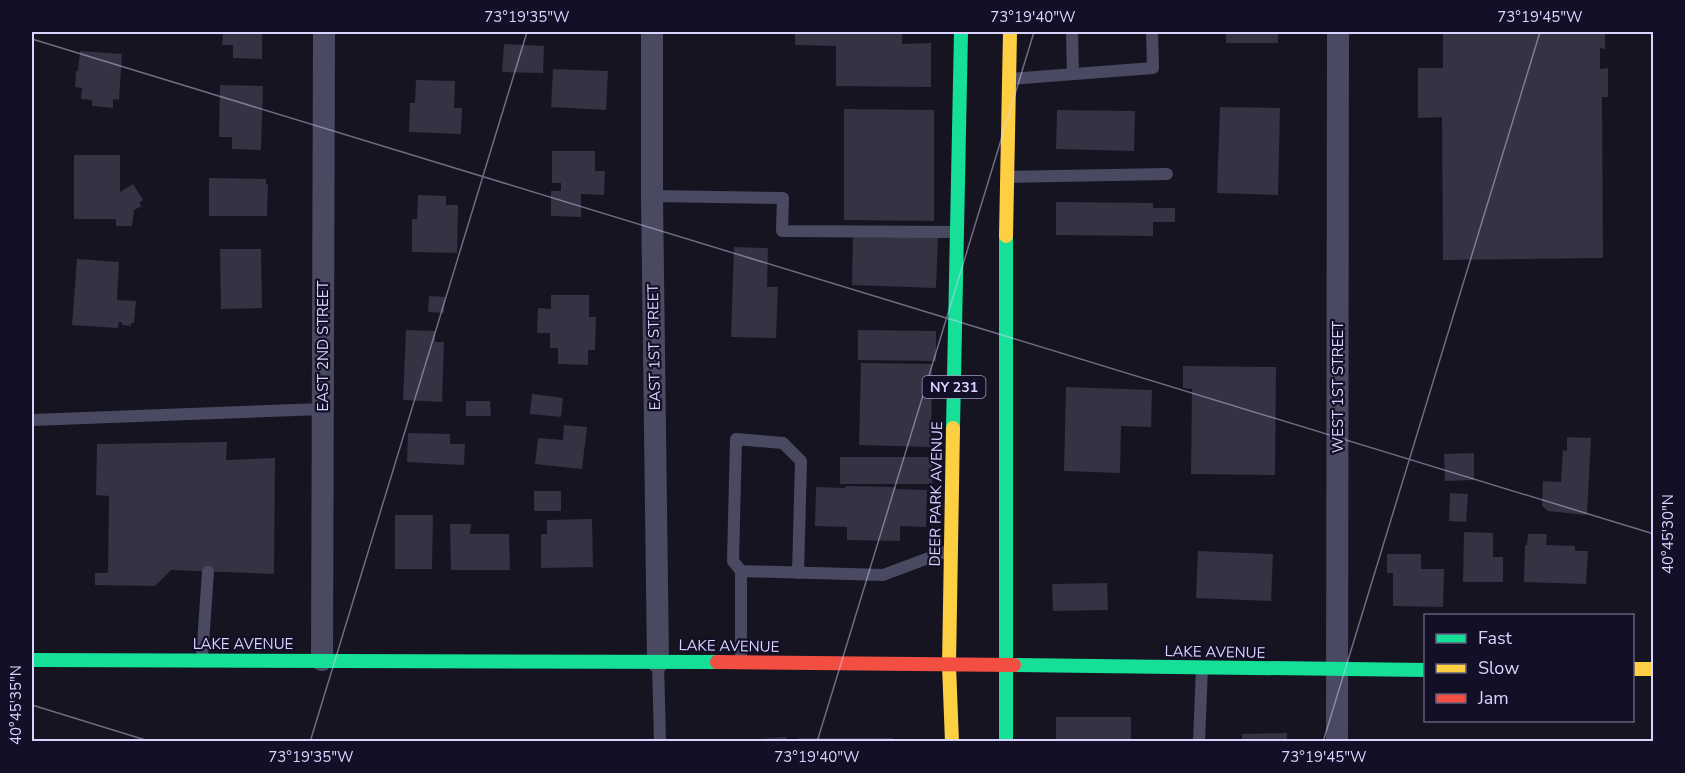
<svg xmlns="http://www.w3.org/2000/svg" width="1685" height="773" viewBox="0 0 1685 773" font-family="'Nunito Sans',sans-serif">
	<rect width="100%" height="100%" fill="#161421"/>
	<path fill="#343243" d="M223 32H262V59L233 58V45H222Z
		M795 32H902V44L931 43V87L836 86V46L795 45Z
		M1226 32H1278V43H1226Z
		M1443 32H1605V49L1600 48V69L1608 68V97H1602L1603 258 1443 260 1442 117 1418 118V68H1443Z
		M504 44 544 46 543 73 502 72Z
		M80 51 122 54 119 100 113 99V108L92 106V100L81 99 82 88 75 87 76 71H78Z
		M553 69 608 71 606 110 551 107Z
		M416 80 455 81 454 108H462L461 134 409 132 410 103H415Z
		M220 85 263 86 261 150 232 149V137H219Z
		M1220 107 1280 108 1278 195 1217 193Z
		M844 109 934 110V221L844 220Z
		M1057 110 1135 111 1134 151 1056 149Z
		M552 151H595V171H605L604 195 581 194V217L551 216V191H561V183H552Z
		M74 155H120V192L133 184 143 200 139 203 142 206 134 210 132 226H116V219H74Z
		M209 178 266 179V184H268L267 216H209Z
		M418 195 446 196V205H458L457 253 412 252V219H417Z
		M1056 202 1153 203V208H1175V222H1153V236L1056 235Z
		M853 233 938 236 936 288 852 285Z
		M734 247 768 248 767 287H778L776 338 731 337Z
		M220 249H261L262 308 221 309Z
		M77 259 119 262 117 300 136 301 134 323H131V326L122 325V322H119L118 328 72 325Z
		M551 295H589V317H596L595 350H588V365L558 364V348H550V333H537L538 308 551 309Z
		M429 296 445 297 444 313 428 312Z
		M406 330 435 331V342H444L442 402 403 400Z
		M858 330 936 331V361L858 360Z
		M861 363 932 364 931 447 859 445Z
		M1183 366 1276 367 1275 475 1191 474 1192 389 1183 388Z
		M1066 387 1152 390 1151 427 1121 426 1120 473 1064 471Z
		M532 394 563 398 561 417 530 414Z
		M466 401H490L491 416H466Z
		M564 425 587 427 582 469 535 464 538 438 563 440Z
		M408 433 450 434V444H465L464 465 407 462Z
		M1567 437 1591 438 1587 515 1548 511 1542 506 1543 481 1561 482 1563 450 1567 451Z
		M227 442 226 460 275 458 274 574 171 570 155 586 95 585V573H108L109 496 96 495 97 444Z
		M1474 453V480L1445 481 1444 454Z
		M840 457H932V484H840Z
		M846 486 896 487V489L927 490 926 527 900 526V541L847 540V527L815 526 816 487 845 488Z
		M534 491H561V511H534Z
		M1450 493 1468 494 1466 522 1449 521Z
		M395 515H433L432 569H395Z
		M592 519 593 567 541 568V534H547V520Z
		M450 524H471L470 534H509L510 570H451Z
		M1464 532 1493 533V557H1503V582H1463Z
		M1528 534H1547L1546 545 1575 546V551H1588L1586 584 1524 582 1525 545H1527Z
		M1198 551 1273 554 1271 601 1196 598Z
		M1387 554H1421V569H1444L1443 607 1393 606V573H1387Z
		M1107 583 1108 610 1053 611 1052 584Z
		M1056 717H1131V742H1056Z
		M1287 733V742H1242V734Z
		M786 737V742H759V739Z
		M798 738H893V742H798Z"/>
	<g fill="none" stroke-linecap="round" stroke-linejoin="round">
		<path stroke="#4a4962" stroke-width="12" d="M1072 32 1073 74
			M1010 79 1153 68 1152 32
			M1008 177 1167 174
			M652 196 783 198 782 231 956 232
			M32 420 323 409
			M798 573 801 461 783 443 736 439 733 561 741 571 883 575 950 550
			M202 658 208 572
			M741 660V571
			M658 662 660 742
			M1199 742 1202 668"/>
		<path stroke="#4a4962" stroke-width="22" d="M652 32V196L658 662
			M322 660 324 32
			M1337 742 1338 32"/>
		<path stroke="#16e098" stroke-width="14" d="M1006 236V742
			M953 428 961 32
			M32 660 717 662
			M1014 665 1426 670"/>
		<path stroke="#ffcf43" stroke-width="14" d="M1006 236 1010 32
			M1632 669H1654
			M952 742 949 665 953 428"/>
		<path stroke="#f24e42" stroke-width="14" d="M717 662 1014 665"/>
	</g>
	<path fill="none" stroke="#d9d4ff" stroke-width="1.5" stroke-opacity="0.45" d="M32 39 1654 534M32 705 152 742M310 742 527 32M817 742 1034 32M1323 742 1540 32"/>
	<g text-anchor="middle" dominant-baseline="central" stroke-width="4.5" stroke-linejoin="round" paint-order="stroke">
		<rect fill="#130f26" stroke="#9e99be" stroke-width="1.5" x="922.5" y="376" width="63" height="22" rx="4.5"/>
		<g font-size="14" font-weight="bold" fill="#d9d4ff">
			<text x="954" y="387">NY 231</text>
		</g>
		<g font-size="15" fill="#d9d4ff" stroke="#130f26">
			<text transform="translate(323 346) rotate(-90)">EAST 2ND STREET</text>
			<text transform="translate(654 347) rotate(-91)">EAST 1ST STREET</text>
			<text transform="translate(1338 387) rotate(-90)">WEST 1ST STREET</text>
			<text transform="translate(936 494) rotate(-89)">DEER PARK AVENUE</text>
			<text x="243" y="644">LAKE AVENUE</text>
			<text transform="translate(729 646) rotate(1)">LAKE AVENUE</text>
			<text transform="translate(1215 652) rotate(1)">LAKE AVENUE</text>
		</g>
	</g>
	<rect width="1685" height="773" fill="none" stroke="#130f26" stroke-width="66"/>
	<rect x="1424" y="614" width="210" height="108" fill="#130f26" stroke="#625e7d" stroke-width="1.5"/>
	<rect x="1436" y="634" width="30" height="9" fill="#16e098" stroke="#625e7d" stroke-width="1.5"/>
	<text x="1478" y="644" font-size="18" fill="#d9d4ff">Fast</text>
	<rect x="1436" y="664" width="30" height="9" fill="#ffcf43" stroke="#625e7d" stroke-width="1.5"/>
	<text x="1478" y="674" font-size="18" fill="#d9d4ff">Slow</text>
	<rect x="1436" y="694" width="30" height="9" fill="#f24e42" stroke="#625e7d" stroke-width="1.5"/>
	<text x="1478" y="704" font-size="18" fill="#d9d4ff">Jam</text>
	<rect x="33" y="33" width="1619" height="707" fill="none" stroke="#d9d4ff" stroke-width="2"/>
	<g font-size="15" text-anchor="middle" fill="#d9d4ff">
		<text x="527" y="22">73°19'35"W</text>
		<text x="1033" y="22">73°19'40"W</text>
		<text x="1540" y="22">73°19'45"W</text>
		<text transform="translate(1668 534) rotate(-90)" y="5">40°45'30"N</text>
		<text transform="translate(16 705) rotate(-90)" y="5">40°45'35"N</text>
		<text x="311" y="762">73°19'35"W</text>
		<text x="817" y="762">73°19'40"W</text>
		<text x="1324" y="762">73°19'45"W</text>
	</g>
</svg>
